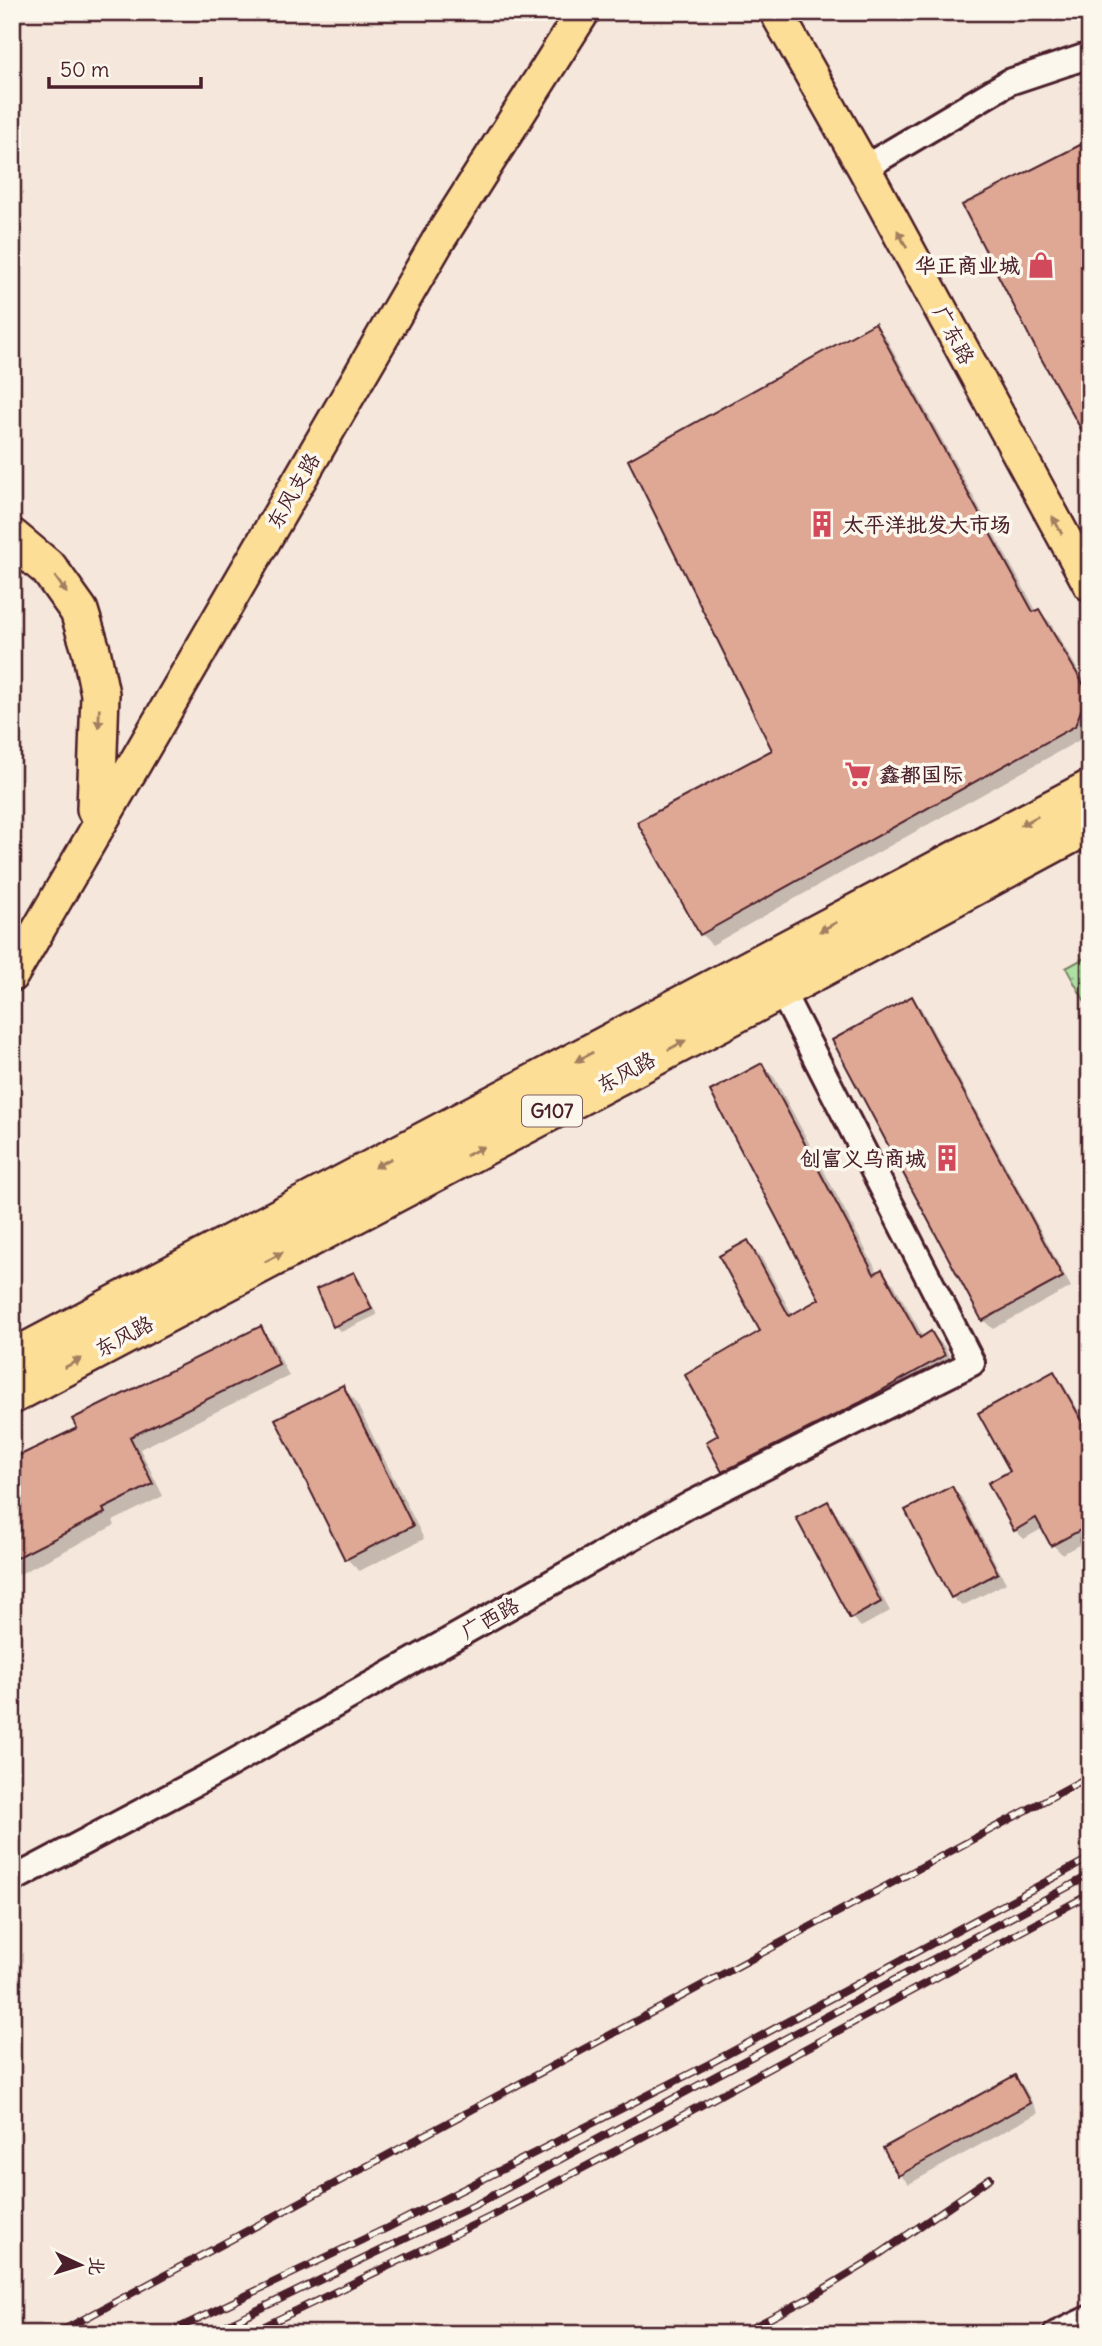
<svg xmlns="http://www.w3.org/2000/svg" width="1102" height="2346" viewBox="0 0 1102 2346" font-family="Delius,'LXGW WenKai TC',sans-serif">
	<defs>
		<pattern id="grass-dots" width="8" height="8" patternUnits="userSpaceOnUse" patternTransform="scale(1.75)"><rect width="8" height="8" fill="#ace1a3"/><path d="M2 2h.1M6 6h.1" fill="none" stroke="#96c18c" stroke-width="1.8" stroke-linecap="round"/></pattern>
	</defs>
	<rect width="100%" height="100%" fill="#f5e7db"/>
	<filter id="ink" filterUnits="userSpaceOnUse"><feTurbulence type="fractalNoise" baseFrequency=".0143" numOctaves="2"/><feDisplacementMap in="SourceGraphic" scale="14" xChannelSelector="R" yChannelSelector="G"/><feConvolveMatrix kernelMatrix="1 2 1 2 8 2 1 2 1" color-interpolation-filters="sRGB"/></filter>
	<g filter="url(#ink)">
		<path fill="url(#grass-dots)" stroke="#7b8067" stroke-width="2" d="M1086 957 1090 964V1011L1066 968Z"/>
		<path fill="#0003" d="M874 325 885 336 1037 612 1039 611 1050 622 1090 691V725L1085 737 712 945 701 934 775 751Z
			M912 998 921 1008 1071 1287 993 1329 983 1320Z
			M761 1065 774 1077 878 1273 881 1272 894 1284 924 1338 931 1333 944 1346 956 1368 736 1483 724 1471 721 1436 762 1332 747 1242 760 1255 793 1316 822 1300Z
			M354 1274 360 1280 377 1315 341 1332 335 1326 318 1290Z
			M260 1329 271 1340 289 1376 140 1449 163 1496 113 1521 115 1525 12 1578V1460L79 1429Z
			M1053 1373 1062 1382 1090 1430V1539L1062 1554 1053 1545 1043 1528 1024 1539 1015 1530 1012 1471Z
			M342 1387 355 1400 424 1539 359 1571 347 1559Z
			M952 1488 961 1497 1006 1583 962 1606 952 1597Z
			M827 1503 837 1513 890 1611 861 1627 852 1618Z
			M1014 2078 1024 2087 1038 2113 909 2184 900 2175Z"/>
		<path fill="#dea895" stroke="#4a1f2b" stroke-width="2" d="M1090 140V445L1038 353 962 205Z
			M875 323 1033 612 1039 609 1088 692 1075 726 700 935 637 822 772 750 628 460Z
			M912 996 1063 1277 982 1321 832 1040Z
			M762 1063 874 1274 882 1269 920 1338 931 1331 945 1355 859 1403 722 1472 706 1442 718 1435 685 1375 760 1331 719 1256 748 1240 789 1316 819 1299 710 1091Z
			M354 1272 372 1309 333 1327 316 1289Z
			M261 1326 279 1364 130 1437 153 1484 103 1509 105 1513 12 1560V1459L77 1428 72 1419Z
			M1054 1371 1090 1435V1525L1051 1546 1036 1518 1014 1531 988 1483 1010 1471 978 1413Z
			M343 1385 413 1526 345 1560 275 1419Z
			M952 1486 998 1573 951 1598 905 1510Z
			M828 1501 881 1602 850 1619 796 1518Z
			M1015 2075 1030 2103 898 2176 883 2148Z"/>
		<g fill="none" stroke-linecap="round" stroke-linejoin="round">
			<defs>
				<path id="minor" d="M864 168 1009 82 1090 55
					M12 1880 207 1777 691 1504 972 1363 781 990
					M1056 2334 1090 2318"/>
				<path id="major" d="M776 12 864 168 1090 585
					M12 975 438 241 583 12"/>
				<path id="highway" d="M12 538 49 569 79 611 91 650 100 694 96 809
					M12 1359 1090 789
					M12 1395 781 990 1090 824"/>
			</defs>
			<use href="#minor" stroke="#4a1f2b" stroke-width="30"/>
			<use href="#major" stroke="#4a1f2b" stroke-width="37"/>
			<use href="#highway" stroke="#4a1f2b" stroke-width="42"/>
			<use href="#minor" stroke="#fbf7ec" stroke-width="24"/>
			<use href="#major" stroke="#fcde96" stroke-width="32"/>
			<use href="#highway" stroke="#fcde96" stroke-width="37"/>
			<defs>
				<path id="rail" d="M56 2334 1090 1776
					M166 2334 387 2228 709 2064 1090 1858
					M208 2334 477 2204 1090 1875
					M248 2334 490 2217 661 2127 1090 1894
					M740 2334 809 2298 865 2264 990 2178"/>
			</defs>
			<use href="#rail" stroke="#4a1f2b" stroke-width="8"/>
			<use href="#rail" stroke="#fbf7ec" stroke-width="5" stroke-dasharray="16" stroke-linecap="butt"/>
		</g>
		<defs><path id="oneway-solid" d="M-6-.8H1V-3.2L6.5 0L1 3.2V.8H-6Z" transform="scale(1.75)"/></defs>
		<g fill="#a37e60">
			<use href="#oneway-solid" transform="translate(902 239) rotate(-118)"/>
			<use href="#oneway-solid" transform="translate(1057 525) rotate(-118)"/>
			<use href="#oneway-solid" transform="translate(61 585) rotate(55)"/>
			<use href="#oneway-solid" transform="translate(99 718) rotate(92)"/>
			<use href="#oneway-solid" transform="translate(1029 821) rotate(152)"/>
			<use href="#oneway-solid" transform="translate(828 927) rotate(152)"/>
			<use href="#oneway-solid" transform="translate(677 1045) rotate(-28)"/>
			<use href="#oneway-solid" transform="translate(584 1057) rotate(152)"/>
			<use href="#oneway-solid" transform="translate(475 1151) rotate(-28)"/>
			<use href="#oneway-solid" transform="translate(383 1163) rotate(152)"/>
			<use href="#oneway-solid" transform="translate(274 1257) rotate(-28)"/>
			<use href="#oneway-solid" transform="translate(73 1363) rotate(-28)"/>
		</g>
	</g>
	<defs>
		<symbol id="shop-bare" viewBox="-9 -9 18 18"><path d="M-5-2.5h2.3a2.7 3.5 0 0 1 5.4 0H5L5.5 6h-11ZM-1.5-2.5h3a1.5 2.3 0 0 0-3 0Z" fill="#d1495b" stroke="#fbf7ec" stroke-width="2.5" paint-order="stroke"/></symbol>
		<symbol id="building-bare" viewBox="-9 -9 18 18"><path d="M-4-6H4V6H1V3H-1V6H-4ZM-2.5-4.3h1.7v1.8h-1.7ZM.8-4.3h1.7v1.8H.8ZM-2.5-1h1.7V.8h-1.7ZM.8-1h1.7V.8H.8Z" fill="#d1495b" stroke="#fbf7ec" stroke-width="2.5" paint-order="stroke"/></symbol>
		<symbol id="supermarket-bare" viewBox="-9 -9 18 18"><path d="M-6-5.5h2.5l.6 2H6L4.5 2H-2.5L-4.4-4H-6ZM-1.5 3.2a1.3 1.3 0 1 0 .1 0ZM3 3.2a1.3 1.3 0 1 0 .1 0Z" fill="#d1495b" stroke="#fbf7ec" stroke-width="2.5" paint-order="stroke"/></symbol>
	</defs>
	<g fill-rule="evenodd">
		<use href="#shop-bare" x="1022" y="246" width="38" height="38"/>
		<use href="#building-bare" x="803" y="505" width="38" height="38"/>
		<use href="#supermarket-bare" x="839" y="755" width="38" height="38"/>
		<use href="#building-bare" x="928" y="1139" width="38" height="38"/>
	</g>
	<g text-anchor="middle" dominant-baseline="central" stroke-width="7" stroke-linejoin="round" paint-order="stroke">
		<rect fill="#fbf7ec" stroke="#7f6065" stroke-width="2" x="522" y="1095.5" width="60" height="31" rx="5"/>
		<g font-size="19" font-weight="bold" fill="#4a1f2b">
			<text x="552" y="1111">G107</text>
		</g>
		<g font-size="21" font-weight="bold" fill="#4a1f2b" stroke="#fbf7ec" text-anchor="end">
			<text x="1020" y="265">华正商业城</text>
			<text x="843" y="524" text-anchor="start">太平洋批发大市场</text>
			<text x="879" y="774" text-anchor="start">鑫都国际</text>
			<text x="926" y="1158">创富义乌商城</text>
		</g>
		<g font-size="21" fill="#4a1f2b" stroke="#fbf7ec">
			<text transform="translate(954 335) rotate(62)">广东路</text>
			<text transform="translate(293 491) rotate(-60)">东风支路</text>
			<text transform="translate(626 1072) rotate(-28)">东风路</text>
			<text transform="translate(124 1336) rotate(-28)">东风路</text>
			<text transform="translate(490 1618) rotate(-29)">广西路</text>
		</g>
	</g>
	<rect width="1102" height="2346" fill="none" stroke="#fbf7ec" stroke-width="42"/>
	<rect x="21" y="21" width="1060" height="2304" fill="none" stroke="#4a1f2b" stroke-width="2.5" filter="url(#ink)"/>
	<g transform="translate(80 2265) rotate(94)" stroke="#fbf7ec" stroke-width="5" paint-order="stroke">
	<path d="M0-5L12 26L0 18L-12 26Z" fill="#4a1f2b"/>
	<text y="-10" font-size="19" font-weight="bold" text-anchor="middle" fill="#4a1f2b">北</text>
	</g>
	<path d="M49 77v10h152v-10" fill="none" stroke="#4a1f2b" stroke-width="3.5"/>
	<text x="60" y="77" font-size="21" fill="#4a1f2b" stroke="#fbf7ec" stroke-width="5" paint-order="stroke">50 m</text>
</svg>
